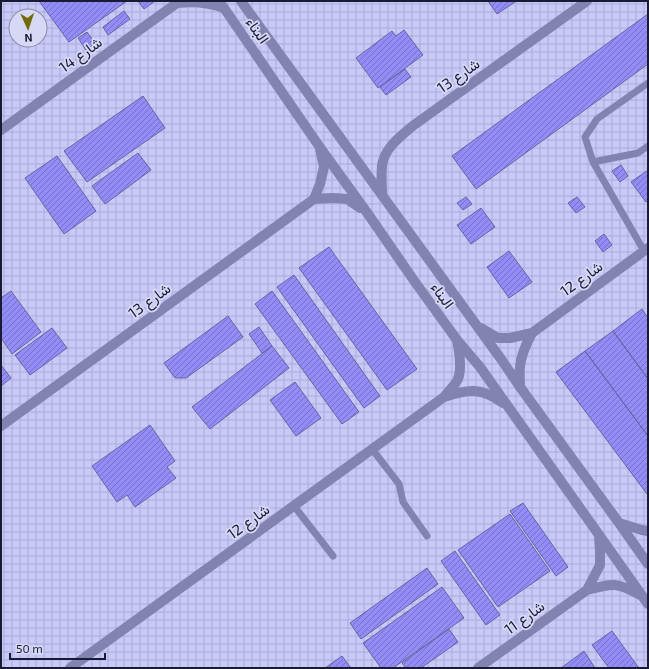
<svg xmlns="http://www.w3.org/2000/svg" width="649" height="669" viewBox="0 0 649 669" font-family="'Exo 2',Vazirmatn,sans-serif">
	<defs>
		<pattern id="industrial-grid" width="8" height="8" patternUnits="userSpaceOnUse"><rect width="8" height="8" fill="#c8c9f8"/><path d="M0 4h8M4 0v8" fill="none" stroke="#abacd5"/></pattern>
		<pattern id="building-hatch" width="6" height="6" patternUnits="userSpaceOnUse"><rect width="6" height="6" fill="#928cf6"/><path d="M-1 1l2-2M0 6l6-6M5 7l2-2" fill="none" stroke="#7672c8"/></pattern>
	</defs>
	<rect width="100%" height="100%" fill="#d7d8f5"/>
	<path fill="url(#industrial-grid)" fill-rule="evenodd" d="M1 1H648V668H1ZM16 16H40V40H16Z"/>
	<path fill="url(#building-hatch)" stroke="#6764a4" d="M39 1H127L69 42Z
		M138 1H155L144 9Z
		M488 1H514L515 2 497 14Z
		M124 11 130 19 108 35 103 27Z
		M648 14V64L476 189 452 156Z
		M404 30 423 55 378 88 356 58 392 31 396 36Z
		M87 32 95 43 86 50 78 38Z
		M405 69 411 77 386 95 380 87Z
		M143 96 165 128 87 182 64 151Z
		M138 153 151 170 105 204 92 186Z
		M57 156 96 211 64 234 25 178Z
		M621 165 628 176 620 182 612 171Z
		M648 170V201L646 202 631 182Z
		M466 197 472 204 463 210 457 203Z
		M577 197 585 207 576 213 568 203Z
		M481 208 495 227 471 244 457 225Z
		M604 234 612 245 603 252 595 241Z
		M329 247 417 369 387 390 299 268Z
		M509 251 532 282 509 298 487 267Z
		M294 275 380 396 364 408 277 287Z
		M11 291 41 332 12 354 1 338V298Z
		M272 291 359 412 342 424 255 304Z
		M642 309 648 318V379L613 331Z
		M228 316 243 337 186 378H175L164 363Z
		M259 327 272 346 262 353 249 334Z
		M52 328 67 348 30 375 15 355Z
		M613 331 648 379V436L585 351Z
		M272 346 289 368 210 429 192 407Z
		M585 351 648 436V494H647L556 372Z
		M1 365 11 378 1 386Z
		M295 382 321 418 296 436 270 400Z
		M150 425 175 461 167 467 176 478 135 507 127 495 117 502 92 466Z
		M523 503 568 567 556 576 510 511Z
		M510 514 550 571 498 607 458 550Z
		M455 551 500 615 486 625 441 561Z
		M427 568 438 584 361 639 350 623Z
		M442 587 464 618 393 668H381L363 643Z
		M449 629 458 642 421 668H406L402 663Z
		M612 631 639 668H609L592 645Z
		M584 651 595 668H561Z
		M342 656 351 668H325Z"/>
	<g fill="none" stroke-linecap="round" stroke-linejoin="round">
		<path stroke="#8383b1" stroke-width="7" d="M593 162 638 153 648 146
			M644 251 593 162 585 137 597 119 648 83
			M372 449 399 484 403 502 427 536
			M294 506 333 556"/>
		<path stroke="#8383b1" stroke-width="10" d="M218 1 224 8 319 146 368 214 415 282 457 340 480 367 648 604
			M241 1 501 359 520 387 619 523 648 564
			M177 3C194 1 208 2 224 8
			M1 130 177 3 178 1
			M382 195C382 185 381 176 382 166 384 148 401 136 414 125L587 1
			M314 199 320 184 324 167 320 149
			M481 328 498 338H510L532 333 648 248
			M520 387C520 380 519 373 520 367 521 355 526 344 532 333
			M444 397C447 393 456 384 458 379 462 369 459 350 457 340
			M1 426 314 199 333 198 347 199 360 208
			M619 523 642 530 648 531
			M587 590 600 565V552L599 535
			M70 668 444 397C468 389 481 387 503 403
			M478 668 587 590C613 583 617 582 640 595"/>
	</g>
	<g text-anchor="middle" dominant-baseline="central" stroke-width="3.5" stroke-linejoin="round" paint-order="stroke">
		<g font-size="15" fill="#1b1a34" stroke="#d7d8f5">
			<text transform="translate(258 30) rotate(55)">البناء</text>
			<text transform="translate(80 54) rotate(-36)">شارع 14</text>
			<text transform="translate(458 75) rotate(-35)">شارع 13</text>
			<text transform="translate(581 278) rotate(-36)">شارع 12</text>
			<text transform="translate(443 295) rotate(54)">البناء</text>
			<text transform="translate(149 300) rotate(-36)">شارع 13</text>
			<text transform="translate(248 521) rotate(-36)">شارع 12</text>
			<text transform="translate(524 617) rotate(-36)">شارع 11</text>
		</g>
	</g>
	<rect width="649" height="669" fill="none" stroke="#1b1a34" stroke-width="4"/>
	<g transform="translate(28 28) rotate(177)"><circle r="19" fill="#d7d8f5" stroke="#8c8ca8"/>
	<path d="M0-3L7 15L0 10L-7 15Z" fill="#726a03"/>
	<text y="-6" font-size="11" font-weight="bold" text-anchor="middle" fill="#1b1a34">N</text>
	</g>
	<path d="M10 653v6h95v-6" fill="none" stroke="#1b1a34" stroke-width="2"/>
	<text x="16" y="653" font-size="12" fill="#1b1a34" stroke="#d7d8f5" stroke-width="3" paint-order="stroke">50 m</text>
</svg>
